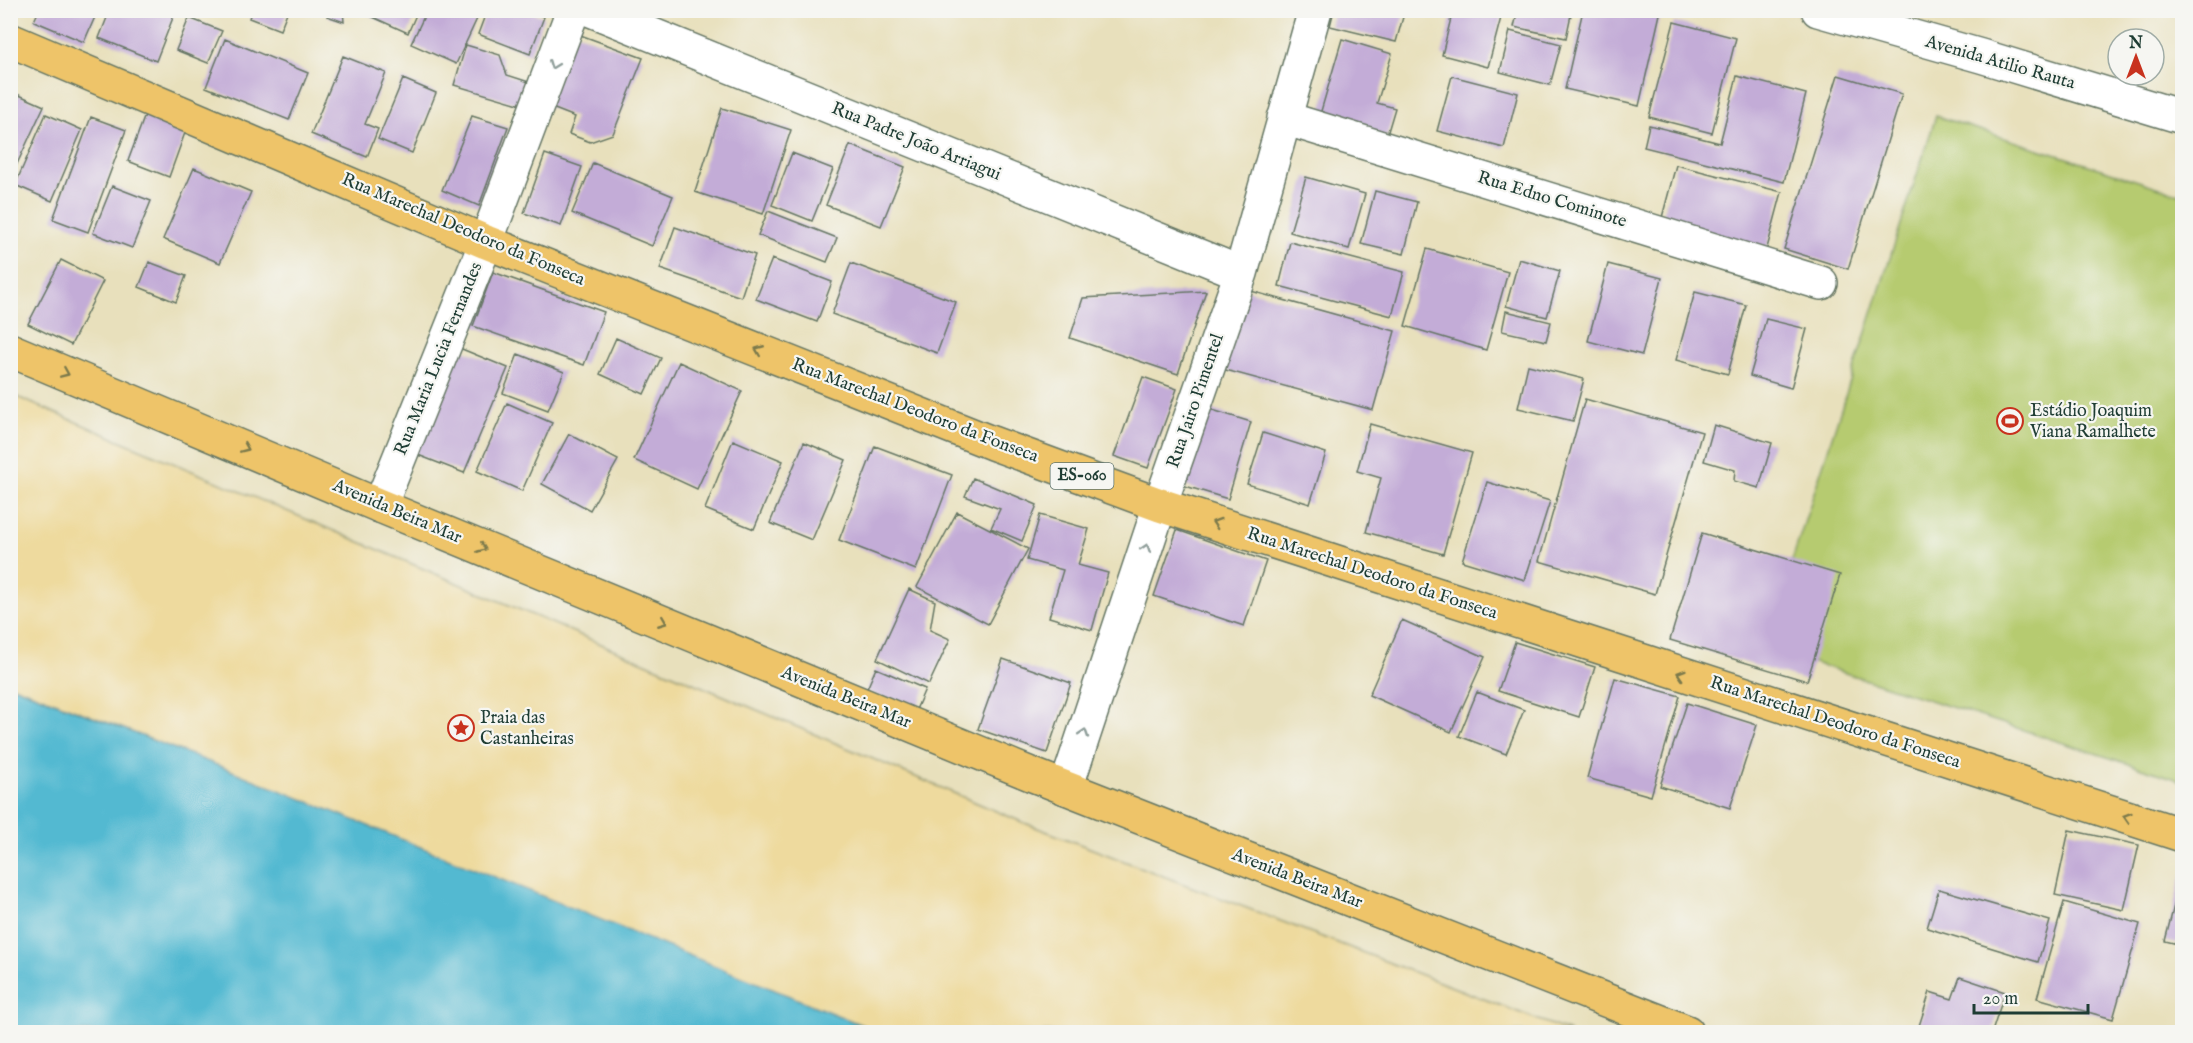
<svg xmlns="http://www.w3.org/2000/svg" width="2193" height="1043" viewBox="0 0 2193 1043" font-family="'IM FELL English',serif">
	<rect width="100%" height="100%" fill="#f6f6f2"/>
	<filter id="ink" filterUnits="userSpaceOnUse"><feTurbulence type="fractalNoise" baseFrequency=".0167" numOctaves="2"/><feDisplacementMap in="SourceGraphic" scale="12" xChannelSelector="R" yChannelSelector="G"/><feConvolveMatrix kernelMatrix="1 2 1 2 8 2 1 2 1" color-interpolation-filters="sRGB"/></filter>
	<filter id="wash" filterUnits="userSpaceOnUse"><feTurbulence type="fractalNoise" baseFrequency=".008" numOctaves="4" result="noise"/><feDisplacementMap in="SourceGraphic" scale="24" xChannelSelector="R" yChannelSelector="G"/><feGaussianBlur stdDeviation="1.35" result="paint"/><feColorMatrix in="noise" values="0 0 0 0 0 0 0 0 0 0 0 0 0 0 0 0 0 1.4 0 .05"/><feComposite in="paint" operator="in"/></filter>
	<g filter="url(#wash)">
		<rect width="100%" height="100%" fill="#e8e0bc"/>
		<path fill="#b6cb6f" stroke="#6a8452" stroke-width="1.5" d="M1936 116 2182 195V781L1764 647Z"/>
		<path fill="#eeda9e" stroke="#868c69" stroke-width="1.5" d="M10 394 1022 822 1570 1032H879L232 771 11 685Z"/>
		<path fill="#53b9d1" stroke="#397b82" stroke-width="1.5" d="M10 685 232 771 879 1032H11Z"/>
		<g id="blocks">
			<path fill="#c3acd7" d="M39 10H98L84 42 34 21Z
				M110 10H176L156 61 99 38Z
				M252 10H288L280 30 249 18Z
				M330 10H343L344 22 327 16Z
				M366 10H418L408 33 366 14Z
				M427 10H481L456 64 411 44Z
				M487 10H526L544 17 530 54 478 34Z
				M1334 10H1405L1396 42 1330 26Z
				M1453 10H1503L1488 67 1442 55Z
				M1518 10H1572L1566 38 1514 27Z
				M1583 10H1644L1660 14 1639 106 1565 89Z
				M189 18 222 31 208 63 176 50Z
				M1674 22 1736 38 1712 133 1649 117Z
				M1510 31 1561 44 1550 85 1500 72Z
				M575 33 643 58 613 134 590 142 569 134 575 117 547 106Z
				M225 39 308 73 289 120 206 87Z
				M1342 39 1392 54 1377 103 1395 108 1386 138 1319 118Z
				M466 45 500 55 507 75 529 82 522 105 454 85Z
				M343 56 386 73 365 124 378 129 367 157 311 134Z
				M1838 75 1902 94 1848 269 1784 249Z
				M1452 76 1518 93 1504 148 1437 131Z
				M1737 76 1806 94 1784 182 1644 147 1649 125 1720 143Z
				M403 79 436 93 412 153 378 139Z
				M10 91 44 106 10 179Z
				M722 108 791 130 763 214 695 192Z
				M46 114 82 130 52 201 15 185Z
				M145 115 186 130 169 177 128 161Z
				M472 116 508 127 479 206 442 190Z
				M91 117 126 130 88 232 53 219Z
				M850 145 905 167 881 226 826 205Z
				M792 153 833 169 812 221 772 205Z
				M545 154 582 167 561 226 524 213Z
				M593 163 673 196 652 246 572 213Z
				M1676 165 1782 192 1766 252 1660 225Z
				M194 168 251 192 220 263 163 239Z
				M1306 177 1365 194 1349 249 1290 232Z
				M112 186 151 201 132 248 93 233Z
				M1375 191 1417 202 1404 254 1361 244Z
				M768 211 837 238 827 262 758 235Z
				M675 227 755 255 741 297 660 269Z
				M1290 242 1404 272 1392 316 1279 286Z
				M1427 249 1508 272 1486 350 1405 326Z
				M772 259 832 282 817 322 756 299Z
				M1519 259 1560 271 1547 317 1506 306Z
				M61 260 103 281 71 345 28 324Z
				M149 262 186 276 176 302 139 287Z
				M851 263 956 302 937 353 832 314Z
				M1608 264 1662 278 1642 355 1588 341Z
				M493 272 604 312 584 365 473 326Z
				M1240 288 1395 331 1373 410 1218 368Z
				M1206 291 1178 374 1070 338 1083 298Z
				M1695 292 1746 305 1728 374 1676 360Z
				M1506 311 1551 322 1546 341 1502 331Z
				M1766 319 1807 329 1791 388 1750 376Z
				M616 338 661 358 644 394 600 374Z
				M457 347 508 368 464 473 413 453Z
				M518 354 564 372 548 410 503 393Z
				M679 362 742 391 697 489 634 460Z
				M1528 365 1584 379 1573 421 1518 408Z
				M1143 377 1177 389 1148 468 1114 456Z
				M1585 399 1702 432 1655 594 1539 561Z
				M507 403 552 423 522 491 477 471Z
				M1206 408 1251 422 1228 499 1182 485Z
				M1370 424 1472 453 1443 554 1366 532 1381 478 1357 471Z
				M1714 425 1772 443 1759 488 1734 481 1735 470 1704 461Z
				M1263 433 1326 453 1310 504 1247 484Z
				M569 434 618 460 590 510 542 484Z
				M733 440 783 461 754 529 705 509Z
				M804 442 846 460 812 540 770 523Z
				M875 446 952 475 916 570 839 540Z
				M973 478 1037 505 1022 541 991 528 1000 509 965 496Z
				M1487 482 1550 501 1525 580 1462 561Z
				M957 512 1028 549 988 624 917 587Z
				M1040 515 1089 529 1078 565 1108 573 1092 630 1049 617 1063 570 1027 560Z
				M1177 530 1266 561 1244 626 1154 596Z
				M1702 533 1840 575 1807 681 1670 640Z
				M909 589 935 601 930 630 950 639 929 684 877 659Z
				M1402 620 1485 657 1451 732 1369 695Z
				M1515 642 1595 667 1579 717 1498 691Z
				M1003 659 1071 683 1047 753 978 729Z
				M876 668 925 689 915 712 866 691Z
				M1615 678 1680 696 1651 796 1587 778Z
				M1477 692 1524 710 1506 754 1459 736Z
				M1687 703 1757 725 1730 808 1660 786Z
				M2069 830 2139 845 2124 910 2055 895Z
				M2182 874V945L2165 941Z
				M1939 889 2050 921 2038 962 1927 928Z
				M2064 902 2140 924 2113 1019 2037 998Z
				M1960 977 2005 992 1992 1032H1917L1930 992 1952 999Z"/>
		</g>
	</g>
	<g filter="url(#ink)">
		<use href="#blocks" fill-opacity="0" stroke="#657664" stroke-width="1.5"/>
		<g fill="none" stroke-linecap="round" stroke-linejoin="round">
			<defs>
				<path id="street" d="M591 10 1241 273
					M1818 10 1981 56 2182 117
					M1284 118 1821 283
					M380 506 486 242 573 10
					M1066 788 1160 505 1241 273 1315 10"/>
				<path id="primary" d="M10 40 486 242 992 443 1160 505 2182 835
					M10 350 380 506 1033 775 1687 1032"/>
			</defs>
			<use href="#street" stroke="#657664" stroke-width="36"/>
			<use href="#primary" stroke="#657664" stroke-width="36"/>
			<use href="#street" stroke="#fff" stroke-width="33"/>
			<use href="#primary" stroke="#eec469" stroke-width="33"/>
		</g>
		<defs><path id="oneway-chevron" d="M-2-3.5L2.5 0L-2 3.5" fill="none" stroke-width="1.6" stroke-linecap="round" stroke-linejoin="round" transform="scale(1.5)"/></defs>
		<g stroke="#8f9e9a">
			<use href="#oneway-chevron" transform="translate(553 65) rotate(111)"/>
			<use href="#oneway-chevron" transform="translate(1146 548) rotate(-72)"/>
			<use href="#oneway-chevron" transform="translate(1084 733) rotate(-72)"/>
		</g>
		<g stroke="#7c7a4c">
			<use href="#oneway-chevron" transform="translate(759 350) rotate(-158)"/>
			<use href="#oneway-chevron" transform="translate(65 373) rotate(23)"/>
			<use href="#oneway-chevron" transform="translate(245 448) rotate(23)"/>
			<use href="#oneway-chevron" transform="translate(1216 523) rotate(-162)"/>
			<use href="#oneway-chevron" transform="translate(482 548) rotate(22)"/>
			<use href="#oneway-chevron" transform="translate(663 622) rotate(22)"/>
			<use href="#oneway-chevron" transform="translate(1681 674) rotate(-162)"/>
			<use href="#oneway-chevron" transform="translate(2127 817) rotate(-162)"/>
		</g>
	</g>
	<defs>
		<symbol id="stadium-ring" viewBox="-11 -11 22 22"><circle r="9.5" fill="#f6f6f2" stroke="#c8321e" stroke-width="1.5"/><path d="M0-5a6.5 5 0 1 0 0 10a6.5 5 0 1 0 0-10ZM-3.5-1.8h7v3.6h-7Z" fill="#c8321e"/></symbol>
		<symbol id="sight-ring" viewBox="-11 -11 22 22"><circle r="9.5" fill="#f6f6f2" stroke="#c8321e" stroke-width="1.5"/><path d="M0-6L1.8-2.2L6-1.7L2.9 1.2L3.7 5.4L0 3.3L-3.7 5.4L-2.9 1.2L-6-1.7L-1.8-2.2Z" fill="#c8321e"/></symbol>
	</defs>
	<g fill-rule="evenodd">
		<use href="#stadium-ring" x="1995" y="406" width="30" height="30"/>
		<use href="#sight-ring" x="446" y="713" width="30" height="30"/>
	</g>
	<g text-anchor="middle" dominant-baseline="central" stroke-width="4.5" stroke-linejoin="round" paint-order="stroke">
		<rect fill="#f6f6f2" stroke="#60746d" stroke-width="1.5" x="1050.5" y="463" width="63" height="26" rx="4.5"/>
		<g font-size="16" font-weight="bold" fill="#1f3d34">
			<text x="1082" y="476">ES-060</text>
		</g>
		<g font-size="18" fill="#1f3d34" stroke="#f6f6f2">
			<text transform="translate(2000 63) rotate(16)">Avenida Atilio Rauta</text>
			<text transform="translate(916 142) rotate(22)">Rua Padre João Arriagui</text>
			<text transform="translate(1552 200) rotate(17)">Rua Edno Cominote</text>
			<text transform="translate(463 230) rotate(23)">Rua Marechal Deodoro da Fonseca</text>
			<text transform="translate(439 359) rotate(-68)">Rua Maria Lucia Fernandes</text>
			<text transform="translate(1196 401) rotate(-71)">Rua Jairo Pimentel</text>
			<text transform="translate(915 411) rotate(21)">Rua Marechal Deodoro da Fonseca</text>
			<text transform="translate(397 512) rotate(23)">Avenida Beira Mar</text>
			<text transform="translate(1372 574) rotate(18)">Rua Marechal Deodoro da Fonseca</text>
			<text transform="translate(846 698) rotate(22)">Avenida Beira Mar</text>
			<text transform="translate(1835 723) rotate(18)">Rua Marechal Deodoro da Fonseca</text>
			<text transform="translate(1297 879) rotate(21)">Avenida Beira Mar</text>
		</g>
		<g font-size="18" fill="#1f3d34" stroke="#f6f6f2" text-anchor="start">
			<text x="2030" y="411">Estádio Joaquim<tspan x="2030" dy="21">Viana Ramalhete</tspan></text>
			<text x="480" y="718">Praia das<tspan x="480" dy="21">Castanheiras</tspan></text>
		</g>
	</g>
	<rect width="2193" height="1043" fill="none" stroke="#f6f6f2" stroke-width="36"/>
	<g transform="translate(2136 57)"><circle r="28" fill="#f6f6f2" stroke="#a0aca6" stroke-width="1.5"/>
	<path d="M0-4.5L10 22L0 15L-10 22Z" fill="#c8321e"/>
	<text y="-9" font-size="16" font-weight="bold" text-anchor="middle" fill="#1f3d34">N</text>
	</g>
	<path d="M1974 1004v9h114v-9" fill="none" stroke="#1f3d34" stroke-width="3"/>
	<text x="1983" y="1004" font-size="18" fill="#1f3d34" stroke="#f6f6f2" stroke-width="4.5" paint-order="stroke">20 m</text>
</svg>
